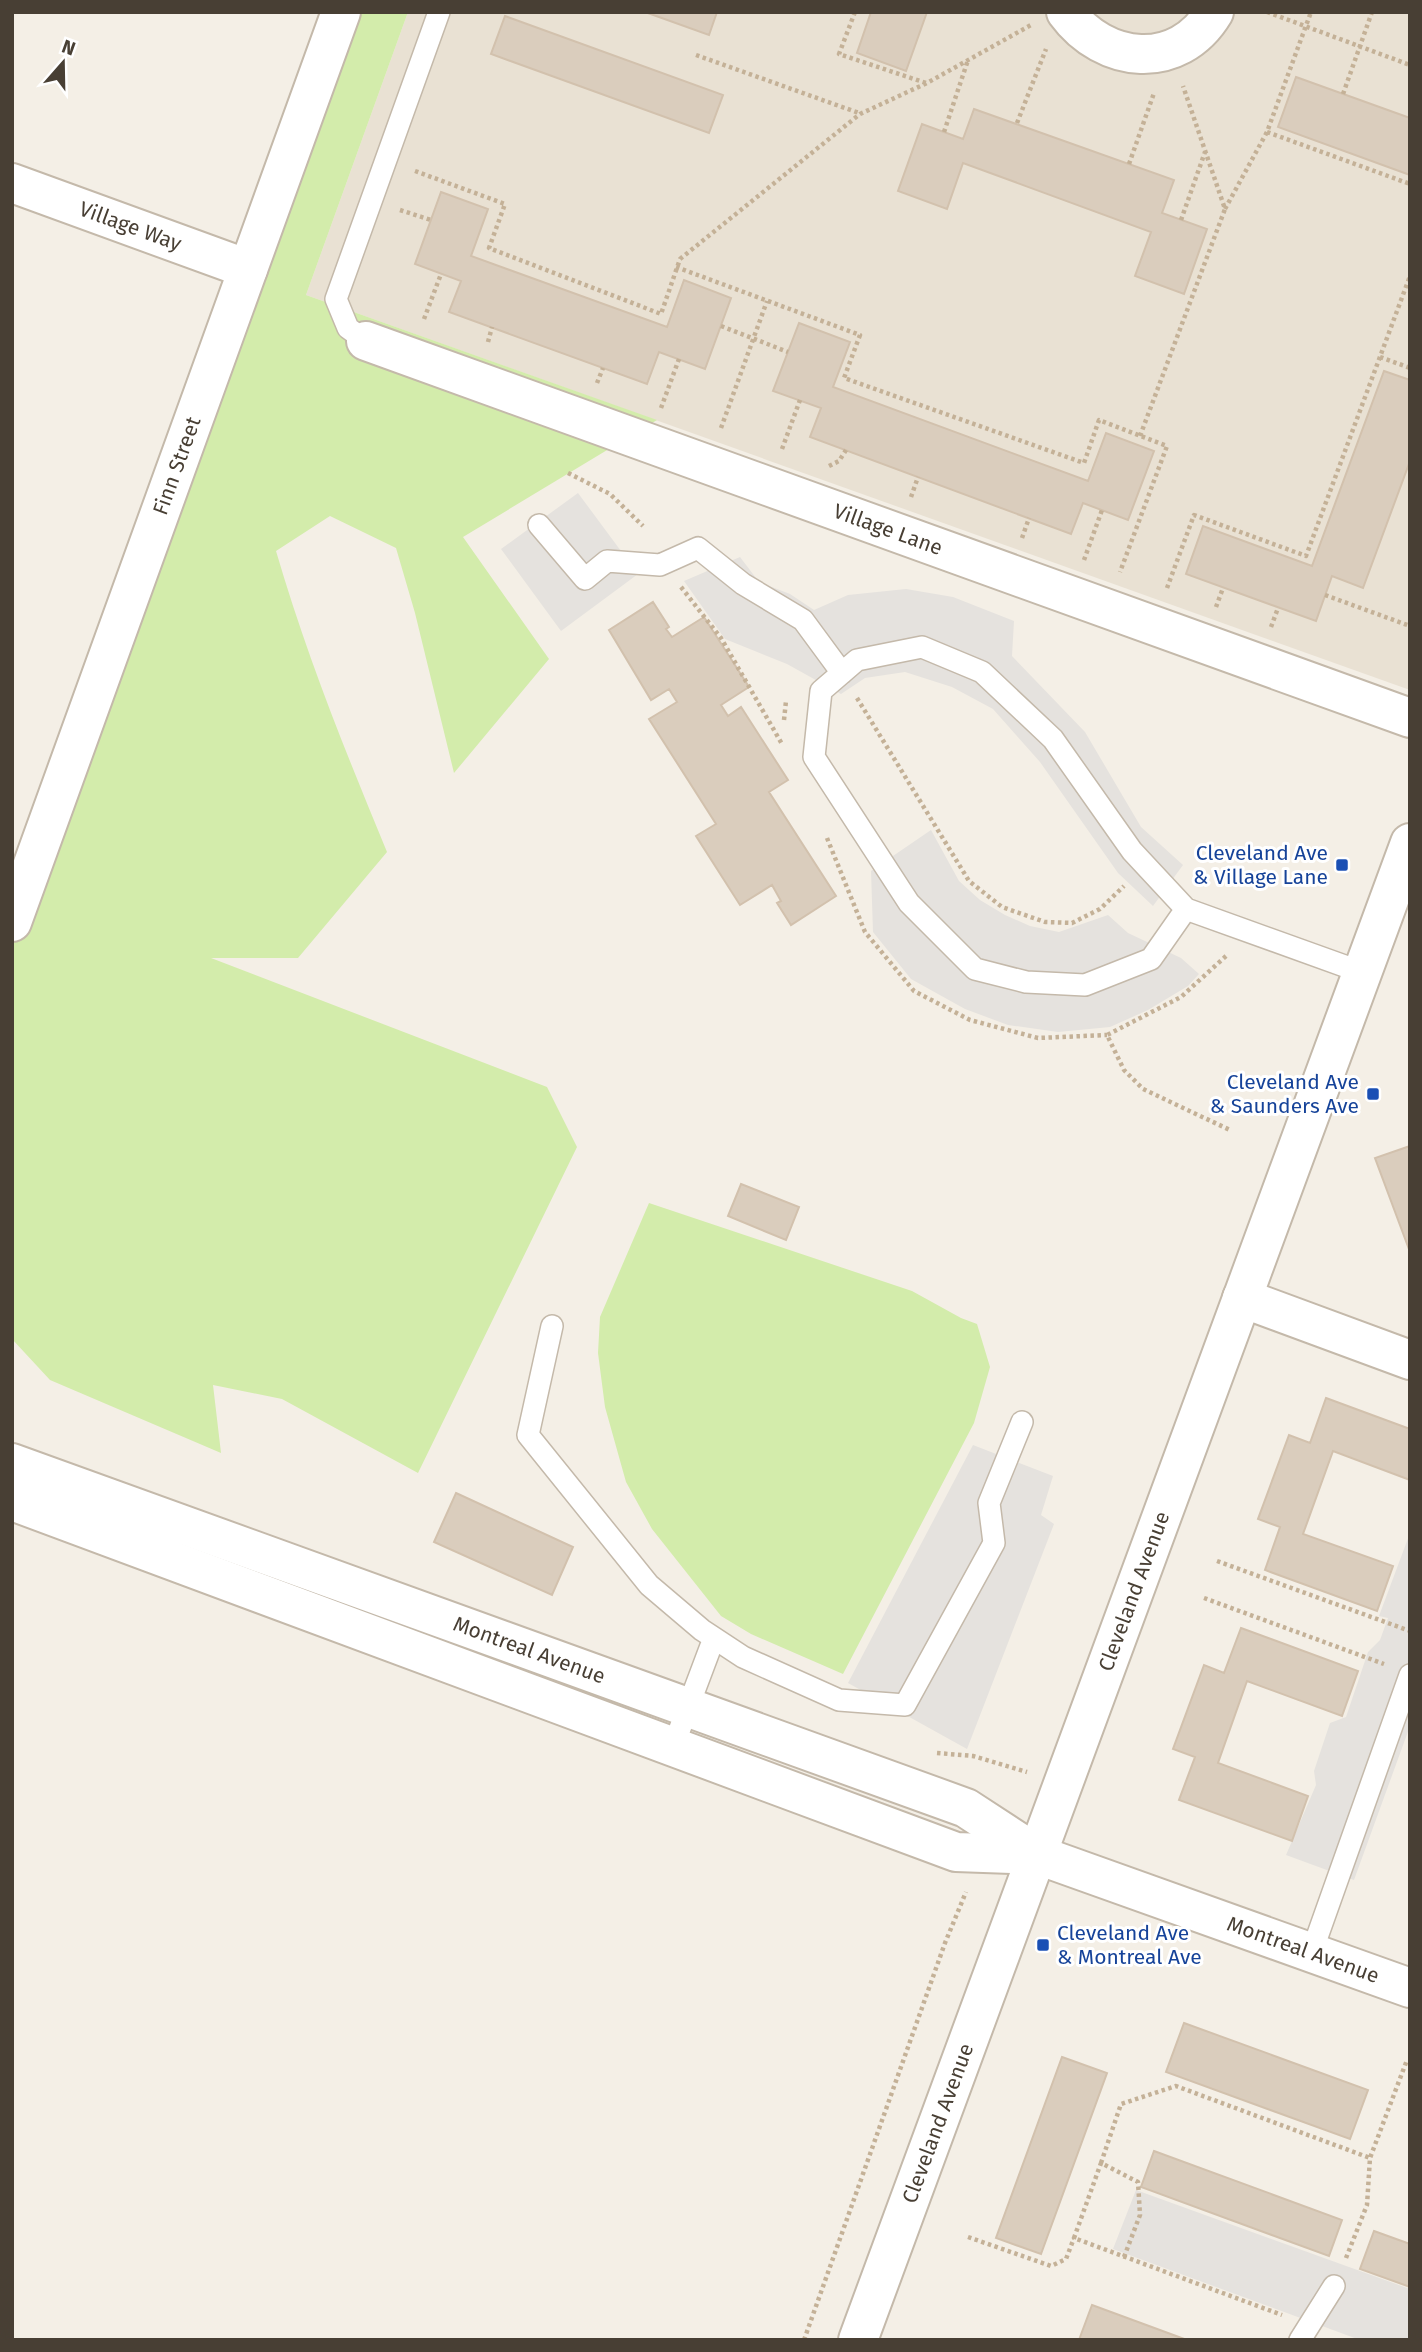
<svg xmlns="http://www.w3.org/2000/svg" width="1422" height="2352" viewBox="0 0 1422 2352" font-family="'Fira Sans',sans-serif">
	<rect width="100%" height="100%" fill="#f4efe6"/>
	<path fill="#e9e1d3" d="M408 12H1410V690L306 295Z"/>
	<path fill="#d3ecab" d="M320 12H408L306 295 657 420 463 537 549 659 454 773 415 613 396 548 330 516 276 551C306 654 346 753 387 852L298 958H211L547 1087 577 1147 418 1473 282 1399 213 1385 221 1453 50 1380 12 1339V885Z
		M649 1203 912 1291 961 1318 977 1324 990 1367 974 1423 843 1674 751 1634 721 1616 652 1529 626 1482 605 1407 598 1353 600 1317Z"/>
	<path fill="#e5e2de" d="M578 493 638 574 561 631 501 549Z
		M740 557 759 582 790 594 814 610 848 595 906 589 953 597 1014 621 1012 656 1085 732 1141 827 1183 865 1153 906 1118 873 1040 762 993 709 952 687 905 672 865 678 841 694 787 664 725 639 684 581Z
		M931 830 959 881 980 900 1005 915 1030 926 1059 932 1108 915 1128 933 1181 958 1199 974 1188 986 1148 1010 1110 1027 1058 1032 1008 1025 965 1009 911 979 873 932 871 871Z
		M973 1445 1053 1476 1041 1515 1054 1524 967 1749 848 1683Z
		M1410 1533V1726L1354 1880 1286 1855 1316 1785 1314 1771 1330 1723 1346 1717 1368 1652 1380 1640 1388 1618 1379 1616Z
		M1136 2190 1410 2289V2340H1360L1113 2249Z"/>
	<path fill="#dacdbd" stroke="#d2c1ad" stroke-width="2" d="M645 12H717L709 35Z
		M871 12H927L906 71 857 53Z
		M505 16 723 95 709 133 491 54Z
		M1296 77 1410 118V175L1278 127Z
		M974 109 1174 180 1162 213 1207 229 1184 294 1135 276 1151 232 963 163 947 209 898 191 922 124 963 139Z
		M441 192 488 209 471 256 667 327 684 280 731 298 705 369 659 352 647 384 449 312 461 281 415 264Z
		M799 323 850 342 833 387 1088 481 1106 433 1154 451 1128 520 1083 503 1071 534 810 437 821 408 773 391Z
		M1384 371 1410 380V461L1363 588 1332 576 1316 621 1186 574 1203 526 1312 566Z
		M653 602 669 627 666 629 672 637 704 617 749 687 721 705 728 716 741 707 788 780 769 792 836 896 791 925 777 903 781 901 772 885 740 905 696 836 716 824 649 719 677 702 669 689 651 700 609 630Z
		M1410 1146V1252L1375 1158Z
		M741 1184 799 1207 786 1240 728 1216Z
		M1326 1398 1410 1429V1480L1333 1451 1303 1534 1393 1566 1377 1611 1265 1570 1280 1527 1258 1519 1289 1435 1310 1443Z
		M456 1493 573 1547 552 1595 434 1542Z
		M1241 1628 1358 1671 1342 1716 1247 1681 1218 1763 1308 1796 1292 1841 1179 1800 1195 1757 1173 1749 1204 1665 1224 1673Z
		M1184 2023 1368 2090 1350 2139 1166 2072Z
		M1062 2057 1107 2073 1041 2254 996 2238Z
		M1154 2151 1342 2220 1329 2256 1141 2187Z
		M1374 2231 1410 2244V2287L1360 2269Z
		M1092 2305 1187 2340H1079Z"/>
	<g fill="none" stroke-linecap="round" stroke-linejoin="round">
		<defs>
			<path id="service" d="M366 341 348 328 336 299 439 12
				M539 525 585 579 607 561 660 565 698 548 743 584 803 620 842 673
				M1186 909 1151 959 1085 985 1026 982 975 969 909 903 814 757 821 691 857 660 922 647 982 672 1053 739 1132 851 1186 909 1364 973
				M552 1326 528 1435 649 1585 702 1630 743 1657 839 1700 905 1705 994 1543 989 1503 1022 1422
				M673 1747 714 1638
				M1311 1954 1410 1675
				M1300 2340 1334 2286"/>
			<g id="minor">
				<path d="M1066 12C1104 64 1178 72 1214 12"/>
				<path id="s1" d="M12 183 248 269"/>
				<path id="s2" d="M366 341 1410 718"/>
				<path id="s3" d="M12 922 341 12"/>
				<path d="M1242 1298 1410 1360"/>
			</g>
			<g id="tertiary">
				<path id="s4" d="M12 1463 966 1808 1038 1855 1410 1988"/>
				<path d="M12 1501 956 1852 1035 1855"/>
				<path id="s5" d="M858 2340 1410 843"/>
			</g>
		</defs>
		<use href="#service" stroke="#c4b9aa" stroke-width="24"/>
		<use href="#minor" stroke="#c4b9aa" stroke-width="42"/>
		<use href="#tertiary" stroke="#c4b9aa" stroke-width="42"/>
		<path stroke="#c4b197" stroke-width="4.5" stroke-dasharray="3.5 3.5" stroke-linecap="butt" d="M855 12 839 54 926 83
			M1267 12 1410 65
			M696 55 859 113
			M1343 94 1372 12
			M1017 123 1046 49
			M944 132 968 60
			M1267 132 1410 184
			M1129 164 1154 93
			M415 171 505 204 489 248 661 314 680 259 860 114 927 83 1031 25
			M1225 209 1267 132 1311 12
			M400 210 431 220
			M1181 220 1205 152
			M676 267 860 335 844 378 1084 463 1099 420 1167 446 1120 572
			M424 319 441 274
			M721 326 788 352
			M488 342 492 327
			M1380 357 1410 368
			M597 383 603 368
			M661 408 679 359
			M721 428 767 301
			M1140 436 1225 209 1183 86
			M782 449 800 400
			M829 466 839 461 846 450
			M568 473 610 494 643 526
			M911 497 918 477
			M1022 538 1029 518
			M1084 560 1102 510
			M681 587 721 638 782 744
			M1167 588 1194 515 1306 556 1410 276
			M1325 595 1410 626
			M1216 607 1223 588
			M1271 627 1278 608
			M857 698 969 881 1002 907 1045 922 1072 923 1100 909 1124 886
			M784 720 786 701
			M827 838 865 932 914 991 970 1020 1038 1038 1107 1035
			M1226 956 1181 997 1107 1035 1124 1070 1143 1089 1230 1130
			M1217 1561 1410 1631
			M1204 1598 1384 1664
			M937 1753 973 1756 1027 1772
			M1101 2163 1121 2104 1176 2086 1370 2158
			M968 2237 1051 2266 1066 2259 1074 2238
			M1124 2257 1140 2215 1138 2182 1101 2163 1074 2238 1282 2315
			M1346 2258 1367 2205 1370 2158 1407 2060
			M804 2340 945 1943 966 1892"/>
		<use href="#service" stroke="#fff" stroke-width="21"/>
		<use href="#minor" stroke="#fff" stroke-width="38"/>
		<use href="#tertiary" stroke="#fff" stroke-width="38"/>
	</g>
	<g fill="#1a4fb4" stroke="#fff" stroke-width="2.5">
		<rect x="1335" y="858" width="14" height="14" rx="3.5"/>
		<rect x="1366" y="1087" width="14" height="14" rx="3.5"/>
		<rect x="1036" y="1938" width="14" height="14" rx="3.5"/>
	</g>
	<g text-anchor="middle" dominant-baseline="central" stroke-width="6" stroke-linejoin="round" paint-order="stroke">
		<g font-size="21" fill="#483f34" stroke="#fff">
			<text stroke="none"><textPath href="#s1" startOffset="126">Village Way</textPath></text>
			<text stroke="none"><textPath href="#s3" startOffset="485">Finn Street</textPath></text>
			<text stroke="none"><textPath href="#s2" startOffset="555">Village Lane</textPath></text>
			<text stroke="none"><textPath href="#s5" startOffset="798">Cleveland Avenue</textPath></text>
			<text stroke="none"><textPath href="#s4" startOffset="550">Montreal Avenue</textPath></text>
			<text stroke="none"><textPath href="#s4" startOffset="1382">Montreal Avenue</textPath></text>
			<text stroke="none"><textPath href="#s5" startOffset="231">Cleveland Avenue</textPath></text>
		</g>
		<g font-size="21" fill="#164399" stroke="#fff" text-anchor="end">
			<text x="1328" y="853">Cleveland Ave<tspan x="1328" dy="24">&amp; Village Lane</tspan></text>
			<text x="1359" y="1082">Cleveland Ave<tspan x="1359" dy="24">&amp; Saunders Ave</tspan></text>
			<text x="1057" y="1933" text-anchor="start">Cleveland Ave<tspan x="1057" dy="24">&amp; Montreal Ave</tspan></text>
		</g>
	</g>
	<rect width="1422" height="2352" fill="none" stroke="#483f34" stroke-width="28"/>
	<g transform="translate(63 63) rotate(20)" stroke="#ffffff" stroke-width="5" paint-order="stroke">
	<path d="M0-5L12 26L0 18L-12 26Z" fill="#483f34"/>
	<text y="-10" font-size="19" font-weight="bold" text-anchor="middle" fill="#483f34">N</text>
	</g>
</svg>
